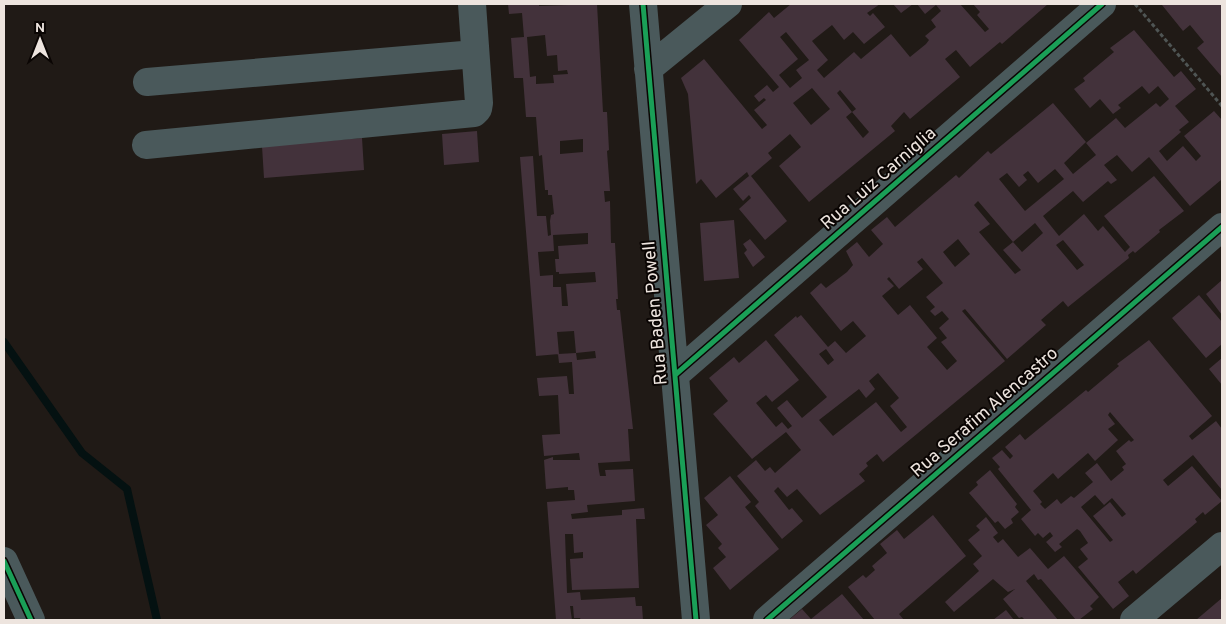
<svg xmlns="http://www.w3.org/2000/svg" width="1226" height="624" viewBox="0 0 1226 624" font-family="Overpass,sans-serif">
	<rect width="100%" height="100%" fill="#201a16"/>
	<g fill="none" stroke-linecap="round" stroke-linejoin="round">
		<path stroke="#041111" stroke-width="8" d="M4 342 82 453 127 489 157 620"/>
	</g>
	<path fill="#43323b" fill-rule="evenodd" d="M508 4H539V6L597 4 603 112H607L609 150 607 151 610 191H604L605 202 610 201 611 243H615L618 299H616L617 310H620L633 429H628L630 461 598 463 599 471 600 476H606L605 470 633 469 635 501 587 505 588 512 571 514 572 519 622 515V510L644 508 645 519H636L639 588 572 590 570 559 583 558V552L574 553 573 534H565L567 593 580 592 581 600 635 597 636 606H642L643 620H581L580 618H574L573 606H570L572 620H556L547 502 575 500 574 490H568V487L546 489 544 460 553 457V460H580L579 453 544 456 542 435 560 434 558 395 539 396 537 378 567 376 569 394H574L572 362 559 363 558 354 576 353 577 360 596 358 595 351 576 353 574 331 557 332 559 354 536 356 520 157 533 156 537 216H546L548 236 551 235 550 221 551 215 554 214 552 195H548V190H545L542 155 539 156 536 117H526L523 78H514L511 38 524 37 522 13 509 14ZM545 35 547 56 557 55 558 71 567 70 568 74 553 75 554 83 536 84V76L530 77 527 37ZM583 139V152L560 154V141ZM588 233V244L558 246 559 259H555L556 272H559V274L595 272 596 282 566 284 568 306H562L561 287H553V275L540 276 538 252 554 251 553 235Z
		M791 4H880L867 13 870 16 873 13 885 27 864 44 853 32 844 40 832 25 812 41 828 60 817 70 824 78 854 52 861 59 891 34 910 57 926 44 929 40 925 36 936 27 931 20 941 11 936 5 925 14 917 4H960L985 32 989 29 977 15 980 12 973 4H1048L1002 44 1000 42 970 67 956 50 945 59 960 77 910 119 904 112 891 126 895 131 809 202 779 166 801 147 790 134 768 153 772 158 751 176 787 221 765 240 739 209 751 198 749 195 743 201 733 189 749 176 747 172 716 198 701 179 696 184 688 94 681 78 704 59 762 129 767 125 754 110 766 100 764 98 759 102 754 96 767 85 773 92 779 87 739 40 769 12 774 18ZM786 32 809 60 796 70 802 78 790 88 779 75 798 59 780 37ZM812 88 830 109 811 125 793 103ZM840 90 856 109 852 112 869 132 863 138 846 117 852 112 837 93Z
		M893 4H913L901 13Z
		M1163 4H1222V77L1197 48 1204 42 1190 25 1183 31 1162 5Z
		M1134 30 1174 77 1181 71 1196 89 1175 106 1189 122 1179 130 1181 132 1159 151 1167 161 1183 146 1196 161 1201 156 1184 136 1214 111 1222 120V182L1221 180 1190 206 1149 157 1132 172 1117 155 1104 165 1117 180 1111 184 1108 181 1083 202 1073 191 1043 216 1059 236 1084 214 1098 231 1103 226 1125 252 1130 247 1104 216 1154 176 1184 211 1159 230 1160 232 1135 253 1133 251 1128 255 1129 258 1068 307 1063 301 1041 320 1046 325 1007 359 965 309 962 311 1005 361 883 462 877 454 866 463 868 466 859 474 865 481 820 515 797 489 787 497 778 487 774 491 789 510 792 508 803 521 782 539 755 506 759 502 737 476 756 460 765 471 770 467 775 473 801 450 786 432 752 459 713 414 728 401 709 378 734 357 739 363 766 340 799 380 772 402 766 395 756 403 776 427 782 422 788 429 792 426 777 408 787 400 802 418 827 397 774 335 796 316 797 318 801 315 828 347 835 341 846 353 866 336 853 321 841 331 810 293 821 283 826 288 847 272 853 265 846 251 857 242 869 257 883 244 871 230 887 217 895 227 956 175 959 178 988 151 991 154 1053 103 1086 142 1064 163 1073 174 1096 155 1086 143 1116 118 1125 128 1156 103 1160 107 1169 99 1158 86 1149 94 1142 86 1118 105 1121 108 1113 114 1100 99 1090 108 1074 89 1085 81 1083 78 1114 52 1110 48ZM1055 169 1064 179 1025 211 999 179 1007 173 1019 187 1027 180 1023 175 1028 171 1038 183ZM978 201 1013 242 1035 223 1043 233 1022 252 1013 242 1003 250 1021 270 1015 274 979 232 990 224 974 205ZM958 239 970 254 955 267 943 252ZM1063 240 1084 265 1077 270 1056 245ZM922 258 943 283 926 297 935 307 930 311 935 316 942 311 949 319 939 328 947 338 941 342 957 361 947 370 927 347 937 338 910 305 898 315 882 296 894 286 887 279 889 277 899 289 923 269 917 262ZM826 349 834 360 828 365 819 354ZM878 373 899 398 890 406 907 427 901 432 876 402 833 436 819 420 859 389 866 398 875 389 869 381Z
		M477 131 479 162 444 165 442 134Z
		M362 138 364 170 264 178 262 146Z
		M734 220 739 278 704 281 700 223Z
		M750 239 765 257 753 267 744 253 747 250 743 244Z
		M1222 280V315L1206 294Z
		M1199 295 1222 322V344L1206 358 1172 318Z
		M1149 340 1212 416 1189 436 1192 440 1216 421 1222 429V490L1193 455 1163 480 1168 486 1192 466 1222 501 1205 515 1203 512 1195 519 1197 522 1136 574 1133 570 1118 582 1129 596 1113 609 1078 567 1088 559 1080 549 1088 543 1080 531 1077 529 1059 544 1062 547 1055 552 1046 542 1053 536 1050 532 1043 538 1038 533 1035 536 1021 519 1031 510 998 469 1000 467 992 458 1002 450 1010 459 1013 456 1005 447 1020 434 1025 440 1086 390 1088 392 1119 366 1117 364ZM1110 412 1134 440 1131 442 1129 440 1116 451 1126 464 1122 467 1124 470 1111 481 1097 463 1085 473 1093 482 1074 498 1071 496 1061 504 1057 499 1045 509 1040 504 1042 502 1033 491 1053 473 1058 479 1088 453 1095 461 1118 440 1108 429 1115 424 1108 415ZM1095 495 1104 505 1112 498 1126 514 1122 517 1110 502 1093 516 1113 540 1110 542 1081 507Z
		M1222 358V385L1209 369Z
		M990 470 1017 504 1015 507 1019 512 1011 519 1013 523 1005 529 998 521 995 523 969 493 978 485 976 482Z
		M730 476 751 502 745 507 779 549 730 590 713 568 726 557 718 548 722 544 706 525 718 515 704 498Z
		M933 515 966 556 899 614 904 620H875L848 587 863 575 866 578 875 570 872 566 887 553 880 544 897 530 904 539Z
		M986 517 998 533 993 537 998 543 1003 539 1018 557 1030 548 1048 569 1064 556 1099 597 1090 606 1093 609 1079 620H1076L1041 579 1038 580 1034 574 1026 581 1058 620H1025L1022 617 1019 618 1003 599 1015 589 1008 592 993 579 954 612 945 602 979 571 973 564 982 556 968 540 980 530 976 526Z
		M842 594 864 620H791L790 619 802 609 811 619Z
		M1222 598V620H1196Z
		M1006 610 1014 620H993Z"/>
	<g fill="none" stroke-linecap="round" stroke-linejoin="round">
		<path stroke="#4f5554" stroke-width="3" stroke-dasharray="4 2.5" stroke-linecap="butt" d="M1135 4 1222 106"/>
		<path stroke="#4a595b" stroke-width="28" d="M643 4 696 620
			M648 69 728 4
			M147 82 475 54
			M146 145 474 113 478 109 479 103 472 4
			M675 375 1102 4
			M4 561 31 620
			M767 620 1222 227
			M1134 620 1222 546"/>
		<defs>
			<path id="cycleway" d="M643 4 696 620
				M675 375 1102 4
				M4 561 31 620
				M767 620 1222 227"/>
		</defs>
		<use href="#cycleway" stroke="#0a0503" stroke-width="8"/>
		<use href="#cycleway" stroke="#1a9f57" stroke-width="5"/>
	</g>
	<g text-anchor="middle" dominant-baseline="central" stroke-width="4" stroke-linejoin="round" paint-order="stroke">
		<g font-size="18" fill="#ede4de" stroke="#0a0503">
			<text transform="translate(879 179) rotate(-41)">Rua Luiz Carniglia</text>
			<text transform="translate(656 313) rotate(-95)">Rua Baden Powell</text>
			<text transform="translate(985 413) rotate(-41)">Rua Serafim Alencastro</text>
		</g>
	</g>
	<rect width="1226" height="624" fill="none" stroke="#ede4de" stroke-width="10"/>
	<g transform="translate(40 40)" stroke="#0a0503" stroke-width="4" paint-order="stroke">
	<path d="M0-4L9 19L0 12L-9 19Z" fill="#ede4de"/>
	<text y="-8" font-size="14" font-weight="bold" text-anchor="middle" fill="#ede4de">N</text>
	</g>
</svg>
